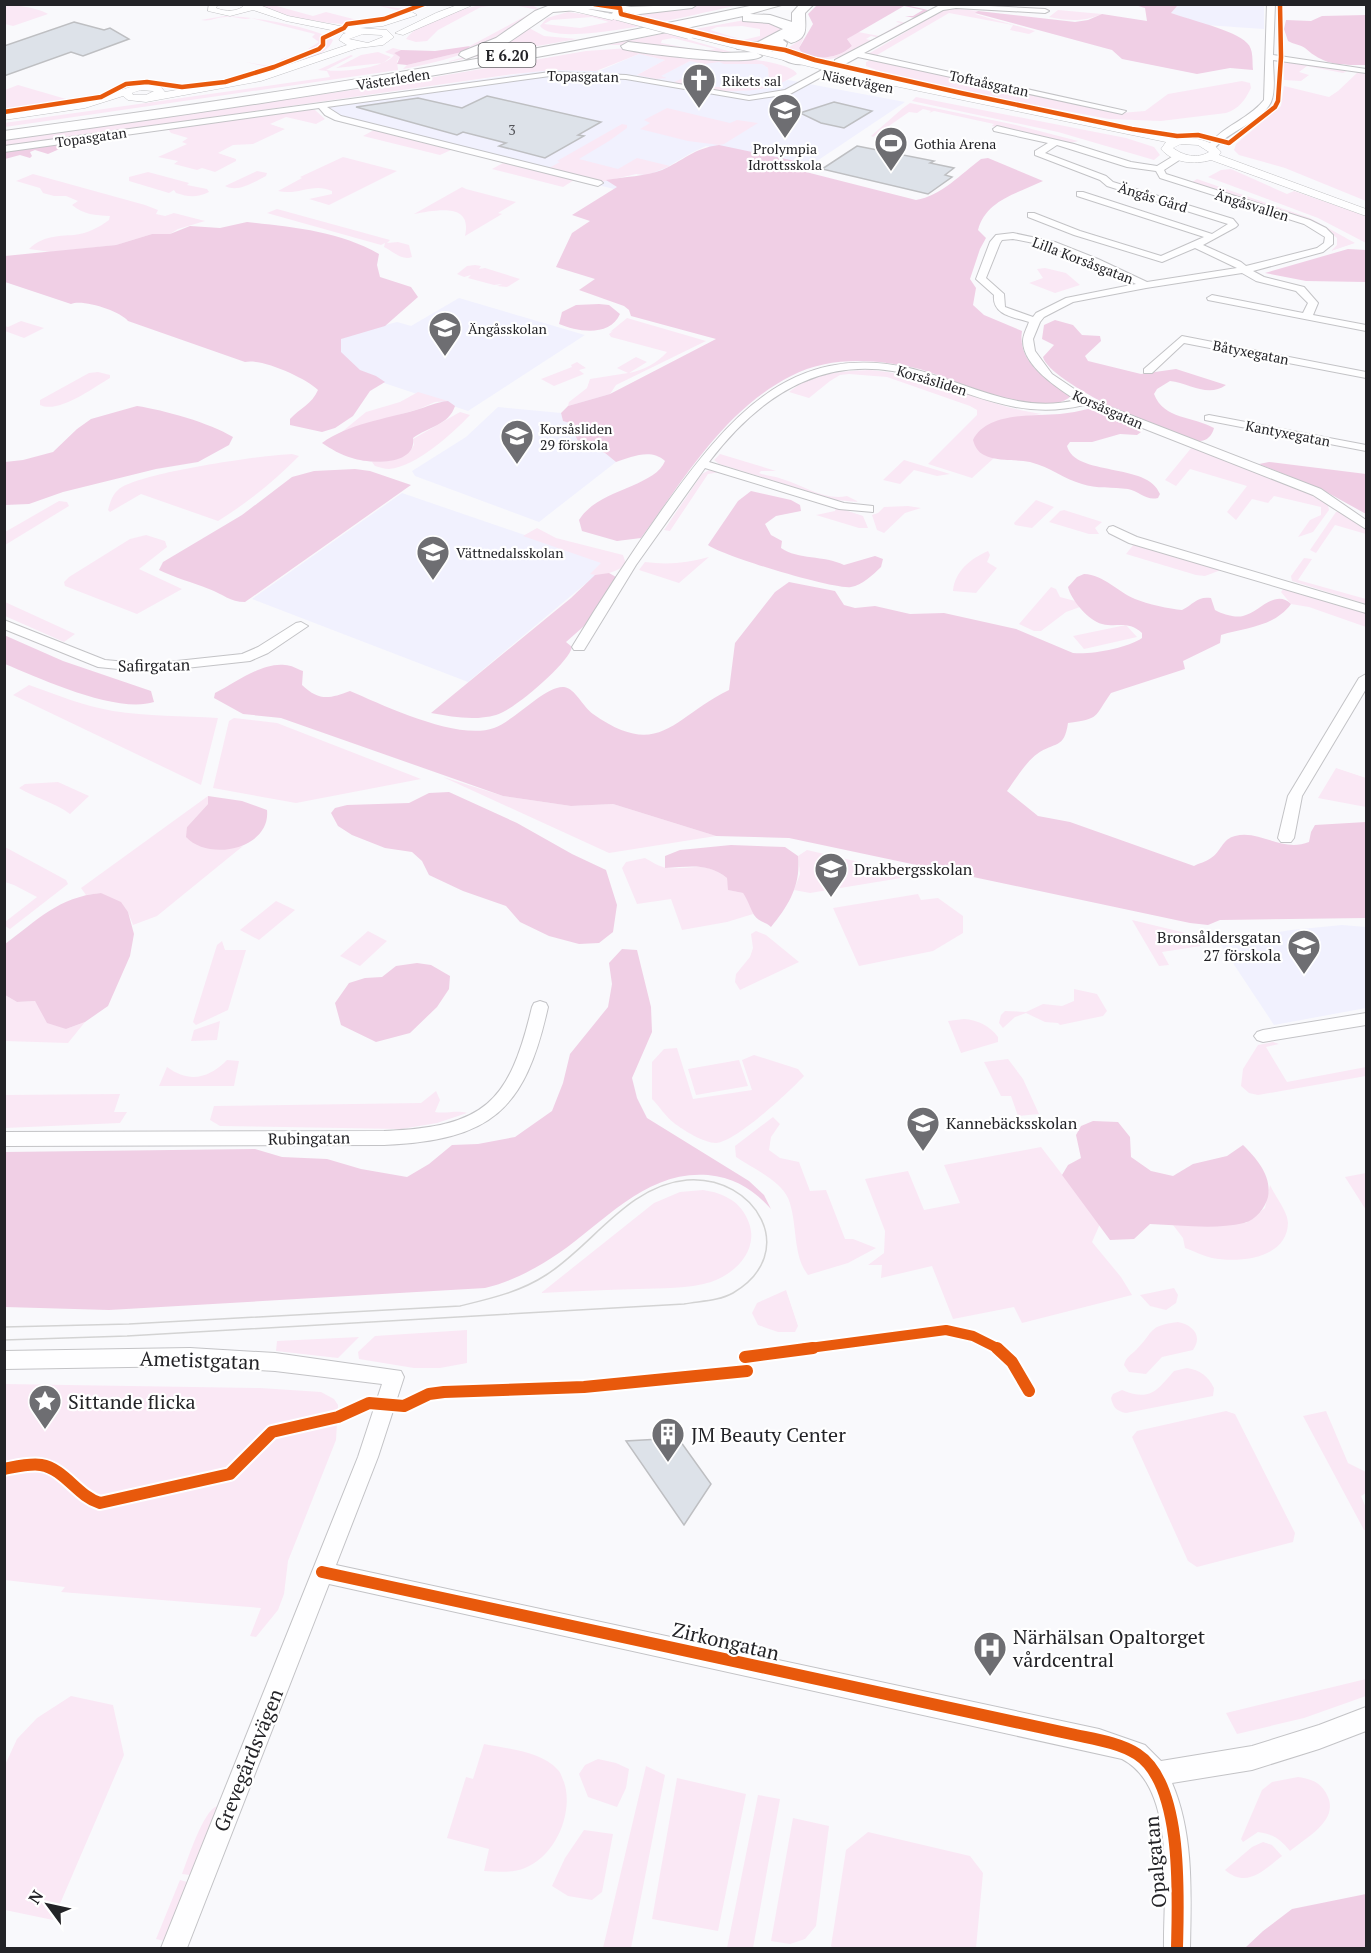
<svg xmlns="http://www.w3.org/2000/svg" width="1371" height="1953" viewBox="0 0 1371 1953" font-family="'PT Serif',serif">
	<rect width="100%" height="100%" fill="#f9f9fc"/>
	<path fill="#f1f1fe" d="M1178 5H1264V29L1205 25 1171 13Z
		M639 54 665 60 637 75 660 76 690 61 762 64 768 68 769 83 763 86 714 87 681 79 701 88 740 91 763 89 788 80 905 102 802 171 706 146 691 153 664 169 647 175 636 174 607 180 618 187 614 189 330 118 313 104 532 72 552 70 599 71Z
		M459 298 585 335 468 411 378 381 349 369 328 345 348 335 397 322 411 326Z
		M498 407 561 413 563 421 573 424 578 430 579 443 605 453 616 462 539 522 415 476 412 471 466 437Z
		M402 493 609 564 468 682 252 599Z
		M1342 925 1366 927V1008L1274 1025 1219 942 1291 930Z"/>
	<path fill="#fae8f5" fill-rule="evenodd" d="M486 4 496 5 481 7 438 30 427 41 416 42 406 39C419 20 464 8 486 4Z
		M703 4 739 5C707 11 558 51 540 26L547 18 568 12 610 18ZM592 17 609 22 580 28 544 24 551 20Z
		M4 5C15 4 40 9 48 14L13 26 5 24Z
		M259 5H273L313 16 326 12 361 21 400 11 376 5 405 9 418 5H431C379 26 349 29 294 17 282 14 269 12 259 5Z
		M514 5H532L541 10C492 45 462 58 403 69L407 65 466 51 470 46 537 10Z
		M953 8 978 11 975 14 1035 31 1029 34 1010 30 1013 25 949 13 877 55 868 54 945 9Z
		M1058 10 1102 14C1083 22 1069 21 1049 17Z
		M224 16C248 16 314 26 333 40 327 57 294 64 278 69L245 62 270 66 282 62 280 60 311 50 308 49 319 42 312 37 315 34 251 18C243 21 235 16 226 17 217 17 210 22 201 20Z
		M745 20 772 21 786 29 760 42 745 43 689 30ZM742 26 760 29V36L743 40 710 30 717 27Z
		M898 21 906 23 880 38 871 36 866 39 874 41C844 58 819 69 788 48L804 37 799 48 809 57C826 58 839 58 852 46L847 39 858 32 879 36 901 23 896 22Z
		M529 28 544 36 577 39 447 62 484 51Z
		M666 33 745 56 638 45H607ZM673 38 716 49 703 51 661 43 662 40Z
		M393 48 401 50 394 53 401 57 397 61 398 70 5 127 4 123 330 77 327 71 318 70 351 55 353 56 326 70C341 73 385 68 394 55L385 52Z
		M629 48C654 50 789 56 797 74 789 79 781 84 771 87 746 94 697 92 674 82L681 79 714 87 763 86 769 83 768 68 762 64H724L719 62 705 64 690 61 661 76 667 78 656 79 637 75 665 60 639 54 596 71 552 70 514 74 5 147 4 140 394 84 586 51Z
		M378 52 391 57 383 63 336 68 361 55Z
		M871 60 1121 113 1145 111 1168 94 1242 81 1250 83 1251 88C1245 100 1239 109 1226 113L1161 121 1109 119 986 96 884 73 866 66V62Z
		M1288 61 1296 62 1347 71 1343 73 1307 66 1299 72 1309 75 1301 81 1284 80V62Z
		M1358 72 1366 74V201L1285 168 1239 155 1234 150 1236 144 1281 106 1284 86 1329 97 1338 91Z
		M18 85 66 99 114 95 95 101 5 114V90Z
		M916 97 1126 138 1154 147 1160 155 1154 160 1058 132 912 101Z
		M910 103 1016 125 1078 141 1071 143 992 126 994 124 934 111 929 113 931 111 923 109 917 113 909 112 873 137 871 136 903 108 907 112 903 108Z
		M667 108 730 123 737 120 758 123 724 144 719 145 688 141 640 129 650 123 644 120Z
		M309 110H315L325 119 316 124 286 117 270 124 285 129 253 144 233 145 218 153 236 159V161L215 172 202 168 197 170 174 164 178 161 158 157 187 144 182 142 188 138 171 133 168 129Z
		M622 124 627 125V128L609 141 579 159 618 169 637 158 670 166 647 175 636 174 601 182 549 168 560 162 557 161Z
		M374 130 451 150 440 155 363 136Z
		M343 157 397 171 329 205 309 199 332 194V191C313 182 298 196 278 191L302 178 300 177Z
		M503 163 574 180 563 187 492 169Z
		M1231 169 1287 194 1294 191 1366 216V243L1318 218 1208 177 1221 170Z
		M257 171 267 173 266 176C254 182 238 193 225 186Z
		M148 172 189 183 187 185 207 189 209 192C196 198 189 197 176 193L174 190 169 193 129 181V177Z
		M33 174 145 205 158 210 156 214 165 216 174 213 205 221 178 229 170 234H152L116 245 51 252 29 249C42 236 58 236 74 235 86 234 100 227 109 220L110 216C95 215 84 215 72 205L78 201 66 196H54L43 193 40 188 16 181Z
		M1197 179 1310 218 1355 243 1331 251 1337 245V238L1320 225 1189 184Z
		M462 187 466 189 516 202 498 213 502 214 465 236C473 201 434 211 414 214Z
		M277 209 390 240 387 243 398 242 409 245 412 257C401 261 393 251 384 247L385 243 381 245 267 213Z
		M475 265 481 266 479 269 485 268 520 279 507 287 497 286 502 284 494 285 468 278 471 275 464 277 457 274 467 266Z
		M1045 268 1066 273 1080 285 1055 293 1029 283 1043 278 1037 269Z
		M627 318 706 341 616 385 610 394 568 406 569 402 587 388 590 379 628 373 617 368 636 357 647 362 629 373C644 370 657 363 667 352L611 337 609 334 613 331 610 332Z
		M21 321 44 328 24 338 5 331V326L8 327Z
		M577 362 586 368 579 370 584 374 554 386 541 379 572 367 571 365Z
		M870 370C930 374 983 406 1042 414L1011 418 984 427 987 456 994 458 972 478 928 464 977 415V410L970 406 887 377 849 374 840 375 830 381 809 398 789 392C812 373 841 371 870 370Z
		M98 372 110 375V378C93 388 58 414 40 405V400L89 373Z
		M418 392 448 401 435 402 419 409 343 431 366 412 400 402Z
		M460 412 470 415C453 433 416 467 389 469 385 469 379 467 375 466L372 462C390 460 403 462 414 445L413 439Z
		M1192 447 1327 501 1329 510 1313 532 1298 537 1310 520 1321 515V507L1274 496 1268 503 1252 499 1236 520 1227 512 1247 486 1190 469 1176 486 1165 480Z
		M292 454 299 456C274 481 249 502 218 521L141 494 110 512 108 510C110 503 112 495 118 490 136 473 264 455 292 454Z
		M720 454 776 471H761L759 473C766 476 774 476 782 479 803 485 825 501 847 496L859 502 836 500 719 464 714 460Z
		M904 460 950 474 937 476 914 470 900 484 883 480Z
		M709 470 721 472 708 474 670 531 664 530 702 474Z
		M1036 500 1054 507 1032 528 1015 525 1014 523Z
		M59 501 67 502 69 506 5 545V532Z
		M908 506 921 508 905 513 884 533 877 530 872 515 878 513 884 507Z
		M836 507 863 516 868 528H859L816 515 835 511Z
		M1064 510 1102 522 1095 528 1099 534H1089L1049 522 1060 511Z
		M1341 511 1366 529V534L1335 525 1316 553 1310 550 1336 512Z
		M537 528 556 538 623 555 626 564C617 572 602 577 590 574L601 563 523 536Z
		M146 535 165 541 167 547 139 569 182 589 137 614 65 586 64 582 69 577 130 539Z
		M1134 544 1221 570 1205 576 1196 575 1126 554Z
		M988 551 990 555 987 562 997 568 976 593 953 591C955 571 970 559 988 551Z
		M709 557 679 583 639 570 645 562C668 565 687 563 709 557Z
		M1304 558 1312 559 1298 580 1366 599V604L1292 581 1291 576Z
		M1051 587 1056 589 1060 597 1075 601 1080 607 1066 612 1041 631H1034L1019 624Z
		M1284 588 1366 611V627L1309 607 1291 604 1281 592Z
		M5 602 75 634 64 642 5 616Z
		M1126 625 1137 637 1084 649 1073 636Z
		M29 685C57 695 84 706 113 711 147 716 183 716 218 718L201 785 13 695Z
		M234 718 277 723 421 779 296 803 213 788 229 721Z
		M1336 768 1366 778V807L1318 798Z
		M443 777 503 796 571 806 613 804 716 836 609 853Z
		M58 782 89 796 70 814C54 802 35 798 19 788L25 784Z
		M208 796V804L187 827 225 849 243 846 157 916 133 925 128 912 101 893 86 895 81 888Z
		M5 847 66 880 68 884 10 929 5 926V922L37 897 14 885 5 882Z
		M807 850 898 871 901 878 810 893 794 890 800 874 798 856Z
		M645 858C652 862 660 867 667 868 693 870 704 860 727 878L729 890 743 893 751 903 753 914 727 922 682 930 671 899 637 904 622 868 626 862Z
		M918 894 921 900 938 898 963 916V933L933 951 859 966 833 908Z
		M276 901 295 910 259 940 240 930Z
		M1132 920 1190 934 1197 938 1201 946 1162 952 1169 965 1159 966Z
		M368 931 387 941 360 966 340 956Z
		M756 931 766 935 799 962 740 990 735 982 736 974 750 957 753 948 751 934Z
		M222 941 225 950H246L228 1010 196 1025 193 1022 217 945Z
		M1074 989 1097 994 1107 1011 1103 1016 1060 1025 1058 1023 1045 1022 1026 1013 1015 1017 1003 1028 999 1023 1001 1015 1005 1011 1026 1012 1043 1004 1062 1006 1074 1001Z
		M5 995 17 1002 35 1001 41 1010 66 1029 85 1022 68 1043 5 1041Z
		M964 1019C978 1020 990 1026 998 1037V1042L961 1053 948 1021Z
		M220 1021 217 1040 191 1041 194 1030Z
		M1273 1042 1279 1044 1266 1047 1287 1082 1366 1067V1076L1258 1095 1249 1093 1241 1086 1243 1069 1258 1045Z
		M677 1048 693 1099 752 1090 742 1060 754 1055 798 1069 804 1076C790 1091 736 1142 716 1143 704 1143 683 1130 674 1123 666 1117 659 1106 652 1099V1062L664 1049Z
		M1008 1059 1023 1079 1039 1114 1018 1116 1011 1096H1001L984 1062Z
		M227 1060 239 1061 234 1086H159L167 1067C189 1083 208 1079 227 1060Z
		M739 1060 748 1086 696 1095 688 1069Z
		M436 1091 440 1100 435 1112C446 1114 456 1110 467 1113L437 1123 401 1129 220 1126 210 1120 214 1106 421 1103Z
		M120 1094 114 1112H127L120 1123 5 1128V1095Z
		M773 1117 780 1124 771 1137 769 1150 780 1158 799 1162 810 1191 826 1190 845 1239H853L876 1248 848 1263 808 1275C792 1255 798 1222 788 1198 780 1180 752 1168 736 1157L735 1146Z
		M1041 1147 1100 1224 1092 1242 1121 1277 1132 1295 1022 1323 1014 1307 953 1319 932 1266 881 1278 882 1265H868L884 1253 885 1231 865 1179 908 1171 924 1210 960 1203 944 1165Z
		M1366 1173V1210L1345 1177Z
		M1270 1185C1275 1196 1288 1212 1288 1223 1287 1259 1239 1263 1212 1258 1203 1256 1194 1251 1185 1248L1183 1238 1173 1225 1246 1223 1265 1208Z
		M703 1190C724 1193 742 1202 749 1223 759 1250 735 1274 711 1282 688 1289 662 1288 638 1289 605 1290 573 1291 541 1293L654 1203 680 1192Z
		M1174 1288 1178 1295 1176 1303 1166 1310 1150 1306 1140 1295Z
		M786 1290 798 1326 795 1332H778L758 1325 752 1313 757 1303Z
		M1178 1322C1193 1325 1203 1336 1193 1350L1162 1357 1146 1374 1129 1372 1124 1365C1126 1357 1131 1355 1136 1350 1155 1331 1147 1326 1178 1322Z
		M467 1330V1363L440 1368H414L359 1359 358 1352 375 1336Z
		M359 1337 338 1358 276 1351 277 1341Z
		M1187 1368C1200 1370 1208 1376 1214 1388L1213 1396 1126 1413C1116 1411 1113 1407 1111 1398L1113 1394 1122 1390C1151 1402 1157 1390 1174 1371Z
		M5 1384 260 1388 321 1392 334 1399 338 1405 336 1440 288 1561 284 1594 278 1610 256 1637 250 1636 261 1608 61 1592 65 1587 5 1580Z
		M1226 1411 1235 1414 1295 1533 1293 1542 1197 1567 1188 1561 1132 1437 1137 1431Z
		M1326 1411 1348 1463 1366 1472V1493L1361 1496 1366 1508V1530H1364L1303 1416Z
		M1366 1679V1696L1304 1718 1237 1734 1226 1713Z
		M71 1696 113 1705 124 1755 53 1920 5 1910V1765L17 1739 37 1718Z
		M484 1744C508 1749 541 1751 558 1770 561 1773 562 1778 564 1782 574 1812 556 1856 525 1868 512 1873 498 1872 484 1871L489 1849 447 1838 466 1777 473 1779Z
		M598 1759 616 1763 629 1769 626 1788 617 1807 588 1797 579 1774 585 1765Z
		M646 1766 665 1775 631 1948H603Z
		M1298 1777C1312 1779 1322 1783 1328 1797 1338 1821 1307 1837 1290 1851 1280 1839 1273 1834 1258 1832L1243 1842 1241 1839 1262 1790 1272 1782Z
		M677 1778 746 1794 718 1931 652 1919Z
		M758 1795 780 1799 753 1948H727Z
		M217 1806 190 1875 182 1874C188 1859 203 1811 217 1806Z
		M793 1818 829 1826 816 1926 805 1939 790 1944 771 1941Z
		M584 1830 613 1834 602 1892 592 1900 568 1896 552 1886 565 1858Z
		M868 1832 970 1856 983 1873 976 1948H833L831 1946 846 1850Z
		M1263 1842 1272 1845 1282 1856C1264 1870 1247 1889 1225 1870L1252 1847Z
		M180 1880 187 1882 164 1941 156 1939Z"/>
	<path fill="#f0cfe5" d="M906 5 928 10 915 18 905 16H913L923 10 904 6 847 39 852 46C839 58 821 60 803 55L799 48 813 24 808 14 817 5Z
		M1135 5H1178L1171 13C1190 20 1235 30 1247 43 1254 49 1252 62 1253 70L1230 68 1197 74 1122 59 1112 50 975 13 978 11 1075 22 1088 20 1102 14 1147 21 1145 8Z
		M1366 15V65C1340 65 1325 66 1305 48 1301 45 1293 44 1288 41L1284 29 1286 20 1311 21 1322 16Z
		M470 46 466 51 407 65 397 64 400 57 394 53 401 50 435 51Z
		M62 144H71L48 154 35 150 30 152 32 156 30 158 20 155 5 159V152Z
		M719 145 795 161 802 171 916 200C941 196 961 174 981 159L988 158 1043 181C1016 194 986 200 978 230L986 238 980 249 970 279 976 288 973 305 984 315 1022 331C1017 363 1048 380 1071 396 1040 424 951 376 915 368 875 359 829 356 791 376 724 410 684 479 641 538L617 541 582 531 579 520C598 489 655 487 665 461 651 448 631 457 616 462L605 453 579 443 576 437 578 430 573 424 563 421 561 413 568 406 610 394 716 339 631 316 629 310 624 306 579 290 595 279 556 267 572 233 590 221 572 215 617 187 606 180C623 177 647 176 662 170 683 161 694 148 719 145Z
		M247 222C292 227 339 231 379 254L377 265 380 277 411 287 418 297 385 326 341 339V352L360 370 376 376 385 382 370 391 353 416 335 428 322 432 290 425V419C300 408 312 404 318 390 306 378 262 358 245 362L128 321C120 311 83 299 71 304L5 282V256L116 245 152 234H170L190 226 220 228Z
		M1348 249 1366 250V282L1306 281 1265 273Z
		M599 304 609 305 620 314C610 337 578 332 559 324L562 312 576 305Z
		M1055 320 1073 325 1082 335 1100 336 1101 341 1085 356 1088 361 1141 374 1176 369 1226 385C1208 398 1189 383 1170 381L1157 389 1154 394C1164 420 1193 416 1214 428 1212 436 1206 442 1198 441 1170 438 1049 382 1043 357L1054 345 1042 339 1044 325Z
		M448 401 455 406C449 425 428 427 413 438 417 466 369 464 352 458 341 455 331 449 322 443 348 424 385 419 416 410 427 407 436 402 448 401Z
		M137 406C164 410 210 423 233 437L229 445 198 462 156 469 63 492 29 504 5 505V462L23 460 53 452 77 429 91 419Z
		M1088 409 1135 426 1141 432 1137 435 1120 434 1092 442H1070L1067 446C1075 477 1148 462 1160 494L1158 498C1146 501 1139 491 1128 489 1113 487 1096 489 1082 484 1064 479 1050 467 1030 462 1016 459 998 462 984 455 978 452 975 447 973 440 987 412 1033 416 1060 414 1070 413 1079 411 1088 409Z
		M1269 462 1366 474V514L1321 489 1259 464Z
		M355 469 370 471 411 485 245 602C230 602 223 594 209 589 192 582 175 578 159 570L163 562 242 515 292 477 314 471Z
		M751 491 791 500 800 505 801 511 776 516 765 524 771 535 782 541 781 548C798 560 824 555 844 565L875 556 883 559 881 567C873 575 862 585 851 587 834 590 723 556 708 545L738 501Z
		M609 573 616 577 592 619 566 642 572 647C569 663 513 711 496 715 474 721 453 717 431 713L571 598 595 575Z
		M1084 574C1104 575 1118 592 1135 599 1147 604 1170 609 1182 610 1194 604 1197 596 1211 598L1215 610C1222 614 1235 618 1243 616 1259 613 1275 588 1291 604 1274 627 1247 627 1221 635L1220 643 1183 661 1185 669 1111 693C1094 717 1100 719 1068 723 1064 750 1055 741 1037 754 1026 762 1015 780 1007 791L1038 816 1070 822 1194 866C1199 863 1206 862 1211 858 1221 852 1222 839 1235 836 1259 829 1282 853 1309 842L1311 832 1315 825 1366 822V918L1220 920 1208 925 1190 923 789 838 716 836 613 804 571 806 503 796 281 718 243 714 214 698 215 693C235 683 262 662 285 665 291 665 297 669 303 671L302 685C319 701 329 699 350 691 385 706 458 741 494 728 514 721 546 685 564 687 575 688 583 707 593 714 660 761 673 717 729 690L735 643 775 592 789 582 835 591 844 605 855 608 875 606 910 614 944 613 1016 629 1073 653C1091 655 1127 648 1142 638V633C1127 620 1118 628 1102 624 1089 621 1071 600 1068 587L1077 577Z
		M4 635 63 661 151 691 154 702C117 714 41 679 5 664Z
		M449 792 517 823 572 854 606 870 617 905 613 932 599 943 579 944 549 936 520 922 506 906 463 891 429 875 422 861 412 852 385 848 352 835 338 826 331 813 335 808 347 805 409 803 429 793Z
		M208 796 242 801 267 810C271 849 209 862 186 837L187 827 208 804Z
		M731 845 785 847 798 856C801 885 789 905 771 927 766 922 759 922 754 915 750 908 748 900 743 893L728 890 727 878C707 862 688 867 665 868V856L680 850Z
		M101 893 121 902 128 912 134 934 130 956 108 1006 85 1022 66 1029 47 1023 35 1001 17 1002 5 995V944C38 920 58 897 101 893Z
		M622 949 637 950 651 1007 652 1032 632 1078 637 1098 647 1118 749 1181 764 1195 771 1209C753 1189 735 1178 708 1175 647 1170 605 1221 559 1253 535 1269 513 1281 485 1288L109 1310 5 1307V1152L255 1149 282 1157 327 1159 361 1169 407 1177 429 1164 452 1145 478 1144 515 1137 552 1111 563 1083 570 1054 608 1007 612 984 609 963Z
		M417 963 431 965 450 976 449 989 437 1007 410 1033 376 1042 341 1025 335 1003 349 983 365 978 382 977 396 966Z
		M1093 1121 1118 1122 1130 1137 1131 1157 1151 1171 1173 1176 1193 1164 1227 1156 1243 1145C1257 1159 1272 1176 1268 1197 1265 1208 1256 1220 1244 1223 1215 1230 1180 1225 1150 1224L1134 1239 1110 1240 1062 1175 1068 1165 1081 1158 1076 1135 1081 1126Z
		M1366 1894V1948H1245L1263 1931 1292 1909Z"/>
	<path fill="#dde2e9" stroke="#bebfc2" stroke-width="1.5" d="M74 22 104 30 110 28 129 39 83 56 71 52 4 76V46Z
		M487 96 601 122 578 135 584 136 545 158 499 146 506 143 463 132 457 135 356 107 418 98 462 108Z
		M834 102 872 111 844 128 821 123 800 113Z
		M857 146 934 161 930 163 954 168 945 175 952 177 928 194 822 169Z
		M678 1438 711 1484 684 1525 626 1441Z"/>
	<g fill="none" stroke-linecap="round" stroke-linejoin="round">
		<defs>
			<path id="minor" d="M950 4 1045 9 1049 11 1045 13 956 8 943 10 864 53 1126 111 1122 114 858 57 790 94 749 100 626 79 550 76 327 107 341 116 601 181 603 183 598 186 335 120 325 115 319 108 4 152V146L550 72 626 75 749 96 785 90 835 63V60L938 6Z
				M1267 4H1275L1273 55 1366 69V73L1273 60C1273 71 1276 91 1271 102 1261 123 1229 130 1214 149H1208L1207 147C1222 126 1248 120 1264 100Z
				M997 126 1074 144 1131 162 1157 166 1175 155H1181V159L1164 170 1166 174 1310 220 1326 228 1333 235V244L1323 252 1253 271 1264 277 1304 287 1318 303 1313 315 1366 325V331L1208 300 1207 298 1212 295 1303 313 1308 303 1296 291 1256 281 1242 273 1146 288 1073 302 1044 317 1040 322 1033 339 1035 351 1052 374 1089 399 1321 489 1366 520V529L1313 495 1084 405C1023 420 978 396 921 378 831 349 763 391 709 462L844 503 873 506V512L839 509 705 468 636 565 584 650H574L572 647C601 599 632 552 664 507 727 420 790 341 909 368 965 381 1017 415 1076 400 1058 388 1023 366 1023 341 1023 335 1027 328 1029 322 1013 317 992 315 994 295L976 279 990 242 996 235 1013 233 1055 242 1098 259 1147 282 1237 268 1195 248 1162 262 1074 235 1028 217V213H1034L1080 231 1161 256 1204 237 1077 196V192H1083L1212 234 1228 224 1107 186 1100 180 1035 155V151L1048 143 994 131 993 129ZM1057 145 1127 167 1156 171 1160 178 1304 224 1325 237 1324 243 1317 248 1246 266 1241 262 1203 245 1236 227 1238 225 1233 219 1113 182 1106 176 1045 153ZM1013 239C1057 246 1097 264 1136 284L1066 298 1036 313 1033 317 1005 307 1004 294 986 278 1000 243 1002 240Z
				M1182 336 1366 372V378L1184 343 1152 373H1144V369Z
				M1209 415 1366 445V451L1205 420V416Z
				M1113 526 1137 537 1366 605V613L1129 543 1109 533 1107 530 1109 527Z
				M4 620 105 660 149 664 242 654 258 647 296 623 301 622 308 626 268 653 250 661 149 672 98 667 4 629Z
				M1366 674V689L1302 796 1294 838 1291 842H1281L1278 838 1288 796 1359 678Z
				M540 1001 546 1003 548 1007C525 1111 491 1140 384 1145L4 1146V1132L384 1131C484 1127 509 1104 532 1007L534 1003Z
				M1366 1013V1025L1263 1042 1257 1040 1254 1036 1257 1032 1263 1030Z
				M190 1348 275 1353 401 1371 404 1377 378 1457 336 1565 1099 1729 1145 1745 1161 1761 1252 1746 1319 1725 1366 1707V1731L1319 1749 1252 1770 1172 1783C1194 1834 1191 1894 1190 1948H1164C1163 1895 1178 1788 1122 1759L329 1584 187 1948H161L358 1457 382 1384 275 1371 190 1366 4 1369V1351Z"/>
			<path id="tertiary" d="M209 4H218L216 8C225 12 240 12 245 4H257L288 16 345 27 349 23 383 20 412 12 417 15 383 26 360 28 387 30 394 37 383 45 358 48 261 81 146 102 128 100 123 96 85 108 4 120V114L83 102 140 84 160 86 165 92 255 76 347 45 339 40 343 34 346 33 286 21 253 10 230 16 208 11ZM363 34 381 35 383 37 368 43 349 39ZM141 90 153 91H154L146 95H133L132 93Z
				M460 4H475L403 35 395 33 436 13Z
				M564 4 612 14 617 17 612 20 547 5Z
				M689 31 856 72 1180 138C1196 138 1210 139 1221 152L1219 155 1366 209V216L1211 160C1194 165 1173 163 1161 149L1166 142 856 78 686 36V32ZM1181 144 1198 145 1209 152C1197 159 1184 156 1173 148Z"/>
			<path id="trunk" d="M553 4H614L631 7 698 4 692 8 631 15 590 9 553 12 506 44 466 59 459 55 461 52 496 38 535 11Z
				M759 4H785L750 14 770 15 792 22V13L799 5 814 4 805 13C805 28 809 38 791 43L784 39 783 40 787 43 785 49 805 61 803 64C792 66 777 58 771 49L773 45 760 50 737 49 735 46 737 43 758 42 783 29 769 23 743 21V16C499 69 252 106 4 140V131C257 97 509 58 759 4Z
				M628 42 723 53 755 52 762 56C750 67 643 54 623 49L621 46Z"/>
		</defs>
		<use href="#minor" stroke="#c3c3c6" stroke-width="2"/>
		<use href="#tertiary" stroke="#c3c3c6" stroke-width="1"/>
		<use href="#trunk" stroke="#c3c3c6" stroke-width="2"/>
		<use href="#minor" fill="#fefeff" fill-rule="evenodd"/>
		<use href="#tertiary" fill="#fefeff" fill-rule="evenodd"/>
		<use href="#trunk" fill="#fefeff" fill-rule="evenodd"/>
		<path stroke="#d3d3d3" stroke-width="1.5" d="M4 1327 129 1324 460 1306C489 1299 520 1292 546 1275 592 1246 628 1185 687 1180 756 1175 801 1253 733 1293 719 1301 700 1301 684 1304L127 1336 4 1340"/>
		<defs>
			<path id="tertiary-bridge" d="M617 15 689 34"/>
		</defs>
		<use href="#tertiary-bridge" stroke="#c3c3c6" stroke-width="11" stroke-linecap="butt"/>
		<use href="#tertiary-bridge" stroke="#fefeff" stroke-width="10"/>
		<defs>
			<path id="cycleway-far2" d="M594 4 620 8 621 14 730 41 785 50 815 60 961 93 1132 129 1177 136 1198 135 1229 143 1275 107 1278 101 1281 57 1280 4
				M4 112 101 97 126 84 147 82 182 87 225 82 274 67 319 49 323 45V38L344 28 347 24 384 19 424 4"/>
			<path id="cycleway-far1" d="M802 1349 946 1330 973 1336 999 1349"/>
			<path id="cycleway" d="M997 1348 1012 1362 1029 1391
				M745 1357 813 1348
				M4 1469C15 1467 30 1463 41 1465 65 1469 77 1496 100 1503L230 1474 272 1432 338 1417 369 1403 404 1406 429 1394 444 1392 584 1387 747 1371
				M322 1572 1071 1734C1093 1739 1118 1742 1137 1754 1184 1784 1178 1899 1177 1948"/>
		</defs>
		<use href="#cycleway-far2" stroke="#fff" stroke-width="7"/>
		<use href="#cycleway-far1" stroke="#fff" stroke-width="14"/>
		<use href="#cycleway" stroke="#fff" stroke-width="16"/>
		<use href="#cycleway-far2" stroke="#e8590c" stroke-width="4.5"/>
		<use href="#cycleway-far1" stroke="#e8590c" stroke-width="10"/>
		<use href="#cycleway" stroke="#e8590c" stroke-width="12"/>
	</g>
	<defs>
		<symbol id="church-pin" viewBox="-11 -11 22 30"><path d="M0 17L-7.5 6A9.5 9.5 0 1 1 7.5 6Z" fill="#6e6e72" stroke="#fff"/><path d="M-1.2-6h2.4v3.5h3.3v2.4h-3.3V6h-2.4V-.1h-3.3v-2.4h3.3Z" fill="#fff"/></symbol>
		<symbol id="school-pin" viewBox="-11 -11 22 30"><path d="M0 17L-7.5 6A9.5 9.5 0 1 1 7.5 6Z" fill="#6e6e72" stroke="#fff"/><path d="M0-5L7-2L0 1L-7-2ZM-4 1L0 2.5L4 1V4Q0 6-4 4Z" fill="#fff"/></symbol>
		<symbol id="stadium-pin" viewBox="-11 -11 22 30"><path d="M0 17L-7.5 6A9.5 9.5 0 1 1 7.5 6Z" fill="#6e6e72" stroke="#fff"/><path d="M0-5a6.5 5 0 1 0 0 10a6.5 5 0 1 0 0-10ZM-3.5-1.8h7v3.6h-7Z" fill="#fff"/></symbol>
		<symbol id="sight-pin" viewBox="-11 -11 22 30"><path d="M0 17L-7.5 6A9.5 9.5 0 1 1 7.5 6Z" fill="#6e6e72" stroke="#fff"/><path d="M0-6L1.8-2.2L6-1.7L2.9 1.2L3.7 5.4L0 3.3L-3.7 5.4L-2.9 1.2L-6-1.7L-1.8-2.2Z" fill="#fff"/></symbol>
		<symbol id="building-pin" viewBox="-11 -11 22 30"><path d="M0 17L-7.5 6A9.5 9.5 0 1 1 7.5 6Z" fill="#6e6e72" stroke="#fff"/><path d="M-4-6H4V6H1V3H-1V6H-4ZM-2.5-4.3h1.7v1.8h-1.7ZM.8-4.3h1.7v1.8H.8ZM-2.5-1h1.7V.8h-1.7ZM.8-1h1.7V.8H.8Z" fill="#fff"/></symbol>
		<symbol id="hospital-pin" viewBox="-11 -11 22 30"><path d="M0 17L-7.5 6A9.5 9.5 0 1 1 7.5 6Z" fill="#6e6e72" stroke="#fff"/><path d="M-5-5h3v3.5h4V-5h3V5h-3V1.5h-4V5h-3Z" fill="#fff"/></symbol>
	</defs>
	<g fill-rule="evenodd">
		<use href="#church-pin" x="680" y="61" width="38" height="52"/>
		<use href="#school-pin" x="766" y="91" width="38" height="52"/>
		<use href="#stadium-pin" x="872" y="124" width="38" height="52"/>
		<use href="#school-pin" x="426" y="309" width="38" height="52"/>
		<use href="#school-pin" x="498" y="417" width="38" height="52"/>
		<use href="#school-pin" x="414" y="533" width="38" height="52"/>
		<use href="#school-pin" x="812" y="850" width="38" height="52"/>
		<use href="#school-pin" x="1285" y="927" width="38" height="52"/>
		<use href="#school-pin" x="904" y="1104" width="38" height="52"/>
		<use href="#sight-pin" x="26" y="1382" width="38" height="52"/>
		<use href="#building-pin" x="649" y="1415" width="38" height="52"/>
		<use href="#hospital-pin" x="971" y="1629" width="38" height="52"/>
	</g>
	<g text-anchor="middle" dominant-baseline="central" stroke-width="4.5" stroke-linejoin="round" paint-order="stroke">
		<g font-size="14" fill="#232327" stroke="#fff">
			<text transform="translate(583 76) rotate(1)">Topasgatan</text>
			<text transform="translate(393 79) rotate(-9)">Västerleden</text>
			<text transform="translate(858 81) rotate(11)">Näsetvägen</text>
			<text transform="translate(989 83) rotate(12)">Toftaåsgatan</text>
			<text transform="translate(91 137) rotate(-8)">Topasgatan</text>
			<text transform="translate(1153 197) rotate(17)">Ängås Gård</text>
			<text transform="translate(1252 205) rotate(17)">Ängåsvallen</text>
			<text transform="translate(1083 260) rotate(21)">Lilla Korsåsgatan</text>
			<text transform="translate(1251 352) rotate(11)">Båtyxegatan</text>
			<text transform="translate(932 380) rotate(17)">Korsåsliden</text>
			<text transform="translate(1108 409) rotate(24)">Korsåsgatan</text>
			<text transform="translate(1288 433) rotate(11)">Kantyxegatan</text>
		</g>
		<g font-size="14" fill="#232327" stroke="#fff" text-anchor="start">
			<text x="722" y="80">Rikets sal</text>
			<text x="914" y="143">Gothia Arena</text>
			<text x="785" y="148" text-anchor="middle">Prolympia<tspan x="785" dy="16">Idrottsskola</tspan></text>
			<text x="468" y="328">Ängåsskolan</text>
			<text x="540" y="428">Korsåsliden<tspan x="540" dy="16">29 förskola</tspan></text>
			<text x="456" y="552">Vättnedalsskolan</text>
		</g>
		<g font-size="14" fill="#54555a">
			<text x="512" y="129">3</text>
		</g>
		<rect fill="#fff" stroke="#656568" stroke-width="1.5" x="478.5" y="43" width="57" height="24" rx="4.5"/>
		<g font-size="15" font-weight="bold" fill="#232327">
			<text x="507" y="55">E 6.20</text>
		</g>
		<g font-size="16" fill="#232327" stroke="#fff">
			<text transform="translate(154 665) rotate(-1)">Safirgatan</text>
			<text transform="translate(309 1138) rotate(-1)">Rubingatan</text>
		</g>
		<g font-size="16" fill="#232327" stroke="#fff" text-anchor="start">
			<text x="854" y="869">Drakbergsskolan</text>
			<text x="1281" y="937" text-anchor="end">Bronsåldersgatan<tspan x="1281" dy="18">27 förskola</tspan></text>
			<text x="946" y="1123">Kannebäcksskolan</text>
		</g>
		<g font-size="20" fill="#232327" stroke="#fff">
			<text transform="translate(200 1360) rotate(2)">Ametistgatan</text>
			<text transform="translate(726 1641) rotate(13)">Zirkongatan</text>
			<text transform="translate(248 1760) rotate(-68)">Grevegårdsvägen</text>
			<text transform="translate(1155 1862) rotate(-95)">Opalgatan</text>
		</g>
		<g font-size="20" fill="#232327" stroke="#fff" text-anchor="start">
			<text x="68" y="1401">Sittande flicka</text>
			<text x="691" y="1434">JM Beauty Center</text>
			<text x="1013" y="1636">Närhälsan Opaltorget<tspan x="1013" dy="23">vårdcentral</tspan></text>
		</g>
	</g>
	<rect width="1371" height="1953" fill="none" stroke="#232327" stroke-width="12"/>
	<g transform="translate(48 1905) rotate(303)" stroke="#ffffff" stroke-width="4.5" paint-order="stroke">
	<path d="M0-4.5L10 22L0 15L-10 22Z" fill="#232327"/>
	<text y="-9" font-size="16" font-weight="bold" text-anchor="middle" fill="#232327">N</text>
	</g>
</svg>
